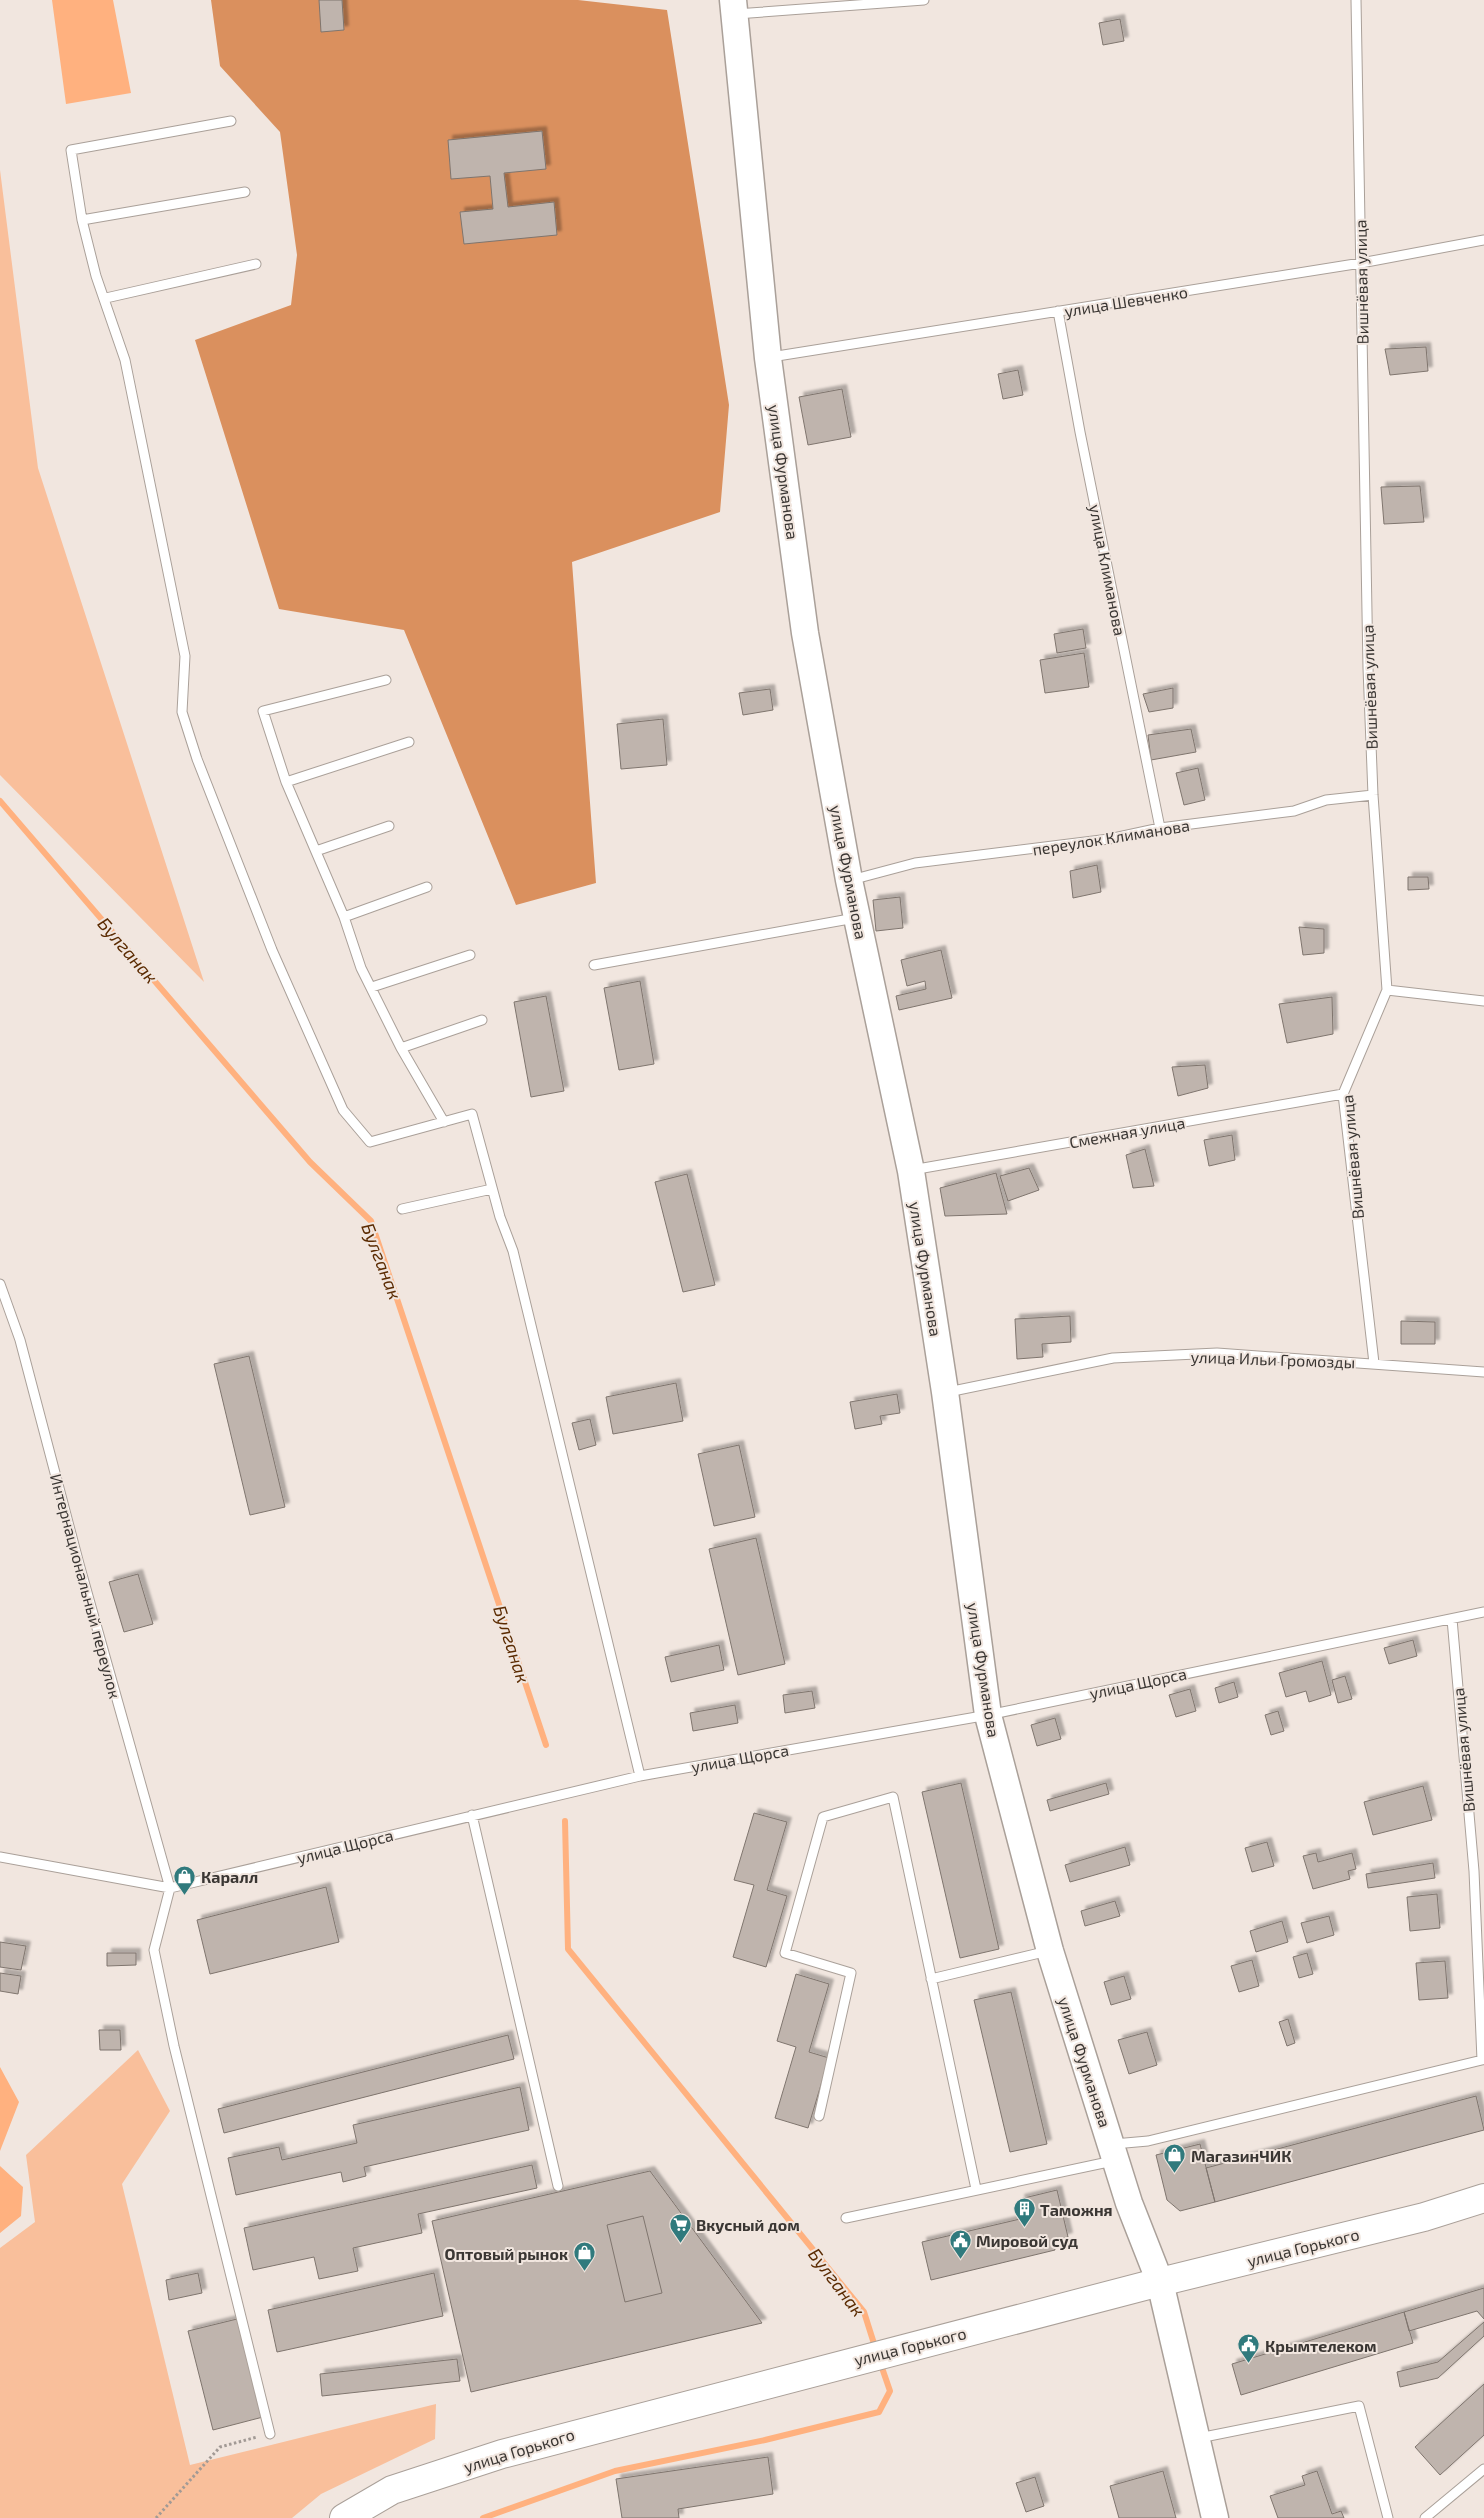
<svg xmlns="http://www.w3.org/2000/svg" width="1484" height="2518" viewBox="0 0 1484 2518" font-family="'Exo 2',sans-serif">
	<defs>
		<filter id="shadow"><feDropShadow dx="4.5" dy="-4.5" stdDeviation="1" flood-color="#0004"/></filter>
	</defs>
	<rect width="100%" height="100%" fill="#f1e6df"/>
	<path fill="#f9bf9b" d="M0 170 38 468 204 982 0 775Z
		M138 2050 170 2111 122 2184 190 2465 436 2404 435 2439 321 2494 292 2518H0V2248L35 2222 26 2155Z"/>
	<path fill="#da905e" d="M211 0H578L667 10 729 405 720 512 572 562 596 883 516 905 404 630 279 609 195 340 291 305 297 255 280 132 220 66Z"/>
	<path fill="#ffb17f" d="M52 0H113L131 93 66 104Z
		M0 2067 19 2102 0 2151Z
		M0 2166 23 2187 21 2216 0 2233Z"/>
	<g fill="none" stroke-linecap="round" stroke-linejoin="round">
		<path stroke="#ffb17f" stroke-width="6" d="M0 801 310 1162 371 1221 546 1745
			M565 1821 568 1949 864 2312 876 2350
			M483 2518 615 2471 765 2440 879 2412 890 2391 880 2362"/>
	</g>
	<path fill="#bfb4ad" stroke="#7f756e" filter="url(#shadow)" d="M319 0H342L344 30 321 32Z
		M1120 19 1124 41 1103 45 1099 23Z
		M542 131 546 169 504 173 508 207 554 202 557 235 464 244 460 212 493 209 490 176 451 179 448 140Z
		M1426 347 1428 371 1390 375 1385 349Z
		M1018 370 1023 395 1003 399 998 374Z
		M842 389 851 437 808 445 799 397Z
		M1420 486 1424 522 1384 524 1381 487Z
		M1083 629 1086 648 1057 653 1054 634Z
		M1084 653 1089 687 1045 693 1040 660Z
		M1173 688V708L1149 712 1143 694Z
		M770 689 773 710 743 715 739 693Z
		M663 719 667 765 621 769 617 724Z
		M1191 729 1196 752 1151 760 1148 735Z
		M1198 768 1205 800 1184 805 1176 773Z
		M1097 865 1101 892 1073 898 1070 871Z
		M1408 877H1428L1429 889 1408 890Z
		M900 897 903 928 876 931 873 900Z
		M1299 927 1324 929V953L1303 955Z
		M941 950 952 998 899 1010 896 996 926 989 925 981 907 986 901 960Z
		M640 981 654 1064 619 1070 604 988Z
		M546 996 564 1091 531 1097 514 1002Z
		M1332 997 1333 1034 1287 1043 1279 1004Z
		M1205 1065 1208 1088 1178 1096 1172 1067Z
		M1232 1135 1235 1160 1209 1166 1204 1140Z
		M1145 1149 1154 1186 1133 1188 1126 1155Z
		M1029 1168 1039 1190 1008 1201 1000 1176Z
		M996 1173 1007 1214 945 1216 940 1188Z
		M687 1174 715 1285 683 1292 655 1182Z
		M1070 1316 1071 1342 1042 1344 1043 1357 1017 1359 1015 1319Z
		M1401 1321 1435 1322V1344H1401Z
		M249 1356 285 1507 250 1515 214 1364Z
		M676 1383 683 1421 613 1434 606 1397Z
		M897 1394 900 1413 880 1416 882 1424 855 1429 850 1402Z
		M590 1419 596 1445 579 1450 572 1423Z
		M739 1445 755 1517 714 1526 698 1454Z
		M756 1538 785 1664 738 1675 709 1549Z
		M138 1574 153 1624 124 1632 109 1582Z
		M1413 1640 1417 1656 1389 1664 1384 1648Z
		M719 1645 724 1670 671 1682 665 1657Z
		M1322 1661 1331 1695 1309 1702 1306 1691 1286 1697 1279 1673Z
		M1345 1676 1352 1699 1338 1703 1332 1680Z
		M1234 1682 1238 1697 1219 1703 1215 1688Z
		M1190 1689 1196 1711 1176 1717 1169 1695Z
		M812 1691 815 1708 785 1713 783 1695Z
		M735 1705 738 1723 693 1731 690 1713Z
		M1278 1711 1284 1731 1271 1735 1265 1715Z
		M1055 1718 1061 1739 1037 1746 1031 1725Z
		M961 1783 999 1949 960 1958 922 1792Z
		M1106 1783 1109 1794 1050 1811 1047 1800Z
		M1423 1786 1432 1820 1373 1835 1364 1802Z
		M754 1813 787 1822 767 1890 787 1896 766 1967 733 1957 754 1885 734 1880Z
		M1267 1842 1274 1866 1252 1872 1245 1848Z
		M1125 1847 1130 1865 1070 1882 1065 1865Z
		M1316 1853 1318 1862 1352 1853 1356 1869 1348 1871 1350 1879 1313 1889 1303 1856Z
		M1433 1863 1435 1878 1368 1888 1366 1874Z
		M326 1887 339 1942 210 1974 197 1920Z
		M1437 1894 1440 1928 1410 1931 1407 1897Z
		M1115 1901 1120 1916 1085 1926 1081 1911Z
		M1329 1916 1334 1935 1307 1943 1301 1923Z
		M1282 1921 1288 1942 1256 1952 1250 1931Z
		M0 1942 26 1946 21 1970 0 1967Z
		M107 1953H136V1965L107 1966Z
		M1307 1953 1313 1974 1299 1978 1293 1957Z
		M1252 1960 1259 1986 1239 1992 1231 1966Z
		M1445 1961 1448 1998 1419 2000 1416 1963Z
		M0 1973 21 1976 18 1994 0 1991Z
		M796 1974 829 1984 809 2052 829 2058 808 2128 775 2118 796 2047 777 2041Z
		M1124 1976 1131 1999 1111 2005 1104 1982Z
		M1011 1992 1047 2144 1010 2152 974 2000Z
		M1288 2019 1295 2043 1287 2046 1279 2022Z
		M99 2030H120L121 2050H100Z
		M1147 2032 1157 2065 1129 2074 1118 2040Z
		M508 2035 514 2059 224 2133 218 2109Z
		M520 2087 529 2130 364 2167 366 2176 343 2182 341 2172 236 2195 228 2158 279 2147 282 2160 357 2143 353 2125Z
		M1476 2096 1484 2130 1215 2202 1206 2168Z
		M1200 2144 1215 2202 1180 2211 1167 2200 1156 2155Z
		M532 2165 537 2188 418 2214 422 2233 353 2248 358 2271 319 2279 314 2257 253 2270 244 2228Z
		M650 2171 762 2323 471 2392 432 2221Z
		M1057 2190 1068 2237 1053 2241 1055 2250 931 2280 922 2242 1020 2219 1017 2208 1022 2207 1020 2199Z
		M643 2216 662 2293 625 2302 607 2225Z
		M198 2273 202 2293 169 2300 166 2280Z
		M434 2273 443 2316 277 2352 268 2310Z
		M1484 2288V2319L1477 2311 1409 2331 1404 2312Z
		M1404 2312 1413 2343 1241 2395 1232 2364Z
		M237 2319 263 2417 213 2430 188 2331Z
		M1484 2322V2336L1438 2378 1400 2387 1397 2372 1438 2362Z
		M457 2359 460 2381 322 2396 320 2374Z
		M1484 2384V2435L1440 2475 1415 2447Z
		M768 2457 773 2494 678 2509 679 2518H622L616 2479Z
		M1163 2471 1176 2518H1119L1110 2486Z
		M1317 2471 1332 2514 1341 2511 1344 2518H1278L1270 2496 1305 2485 1302 2476Z
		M1035 2477 1044 2506 1026 2512 1016 2483Z"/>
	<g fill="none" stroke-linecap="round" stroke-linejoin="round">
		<defs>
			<path id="service" d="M1356 0 1368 668 1373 795 1387 990 1343 1094 1374 1363
				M736 14 924 0
				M231 121 71 150 82 220 96 276 125 360 185 656 182 712 197 759 272 950 343 1110 370 1142 472 1114 500 1217 513 1251 640 1776
				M82 220 245 192
				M106 298 256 264
				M1058 311 1080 432 1160 828
				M771 357 1361 263 1484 240
				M386 680 263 711 286 782 344 917 361 968 401 1048 444 1122
				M286 782 409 742
				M316 851 389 826
				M851 880 915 863 1109 839 1160 828 1294 811 1326 800 1373 795
				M344 917 427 887
				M594 965 855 918
				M372 987 470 955
				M1387 990 1484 1001
				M401 1048 482 1020
				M912 1170 1343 1094
				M402 1209 492 1189
				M0 1284 20 1340 79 1564 170 1888 154 1950 174 2046 270 2434
				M948 1392 1113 1358 1217 1353 1484 1372
				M472 1815 558 2186
				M0 1857 170 1888 640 1776 988 1715 1484 1612
				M931 1979 1048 1951
				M819 2116 851 1973 785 1953 823 1817 893 1797 976 2189
				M1114 2144 1148 2141 1482 2060 1474 1871 1452 1619
				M846 2218 1113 2161
				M1199 2438 1359 2406 1388 2518
				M1425 2518 1484 2469"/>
			<path id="secondary" d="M733 0 768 358 805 633 849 880 911 1171 945 1392 988 1715 1050 1951 1129 2203 1160 2282 1215 2518"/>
			<path id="primary" d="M344 2518 392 2490 502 2454 1160 2282 1424 2217 1484 2198"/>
		</defs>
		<use href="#service" stroke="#aaa099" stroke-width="11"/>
		<use href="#secondary" stroke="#aaa099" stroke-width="29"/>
		<use href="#primary" stroke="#aaa099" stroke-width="30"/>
		<path stroke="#a29a95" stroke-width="3" stroke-dasharray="2.5 2.5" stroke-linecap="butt" d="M156 2518 220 2447 257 2437"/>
		<use href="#service" stroke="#fff" stroke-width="9"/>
		<use href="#secondary" stroke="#fff" stroke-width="26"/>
		<use href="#primary" stroke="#fff" stroke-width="28"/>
	</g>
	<defs>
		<symbol id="shop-pin" viewBox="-11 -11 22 30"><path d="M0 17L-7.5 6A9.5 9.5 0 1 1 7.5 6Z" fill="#307a7d" stroke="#f1e6df"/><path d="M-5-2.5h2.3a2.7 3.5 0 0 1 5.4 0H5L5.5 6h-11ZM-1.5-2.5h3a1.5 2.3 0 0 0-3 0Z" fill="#fff"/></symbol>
		<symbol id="building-pin" viewBox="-11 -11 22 30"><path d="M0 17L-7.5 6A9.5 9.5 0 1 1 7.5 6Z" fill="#307a7d" stroke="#f1e6df"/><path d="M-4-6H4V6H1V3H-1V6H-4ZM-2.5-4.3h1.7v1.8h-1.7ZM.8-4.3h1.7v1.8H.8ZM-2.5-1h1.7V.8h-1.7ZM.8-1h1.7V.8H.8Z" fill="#fff"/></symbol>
		<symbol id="supermarket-pin" viewBox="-11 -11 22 30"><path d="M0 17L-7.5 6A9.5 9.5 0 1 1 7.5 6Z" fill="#307a7d" stroke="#f1e6df"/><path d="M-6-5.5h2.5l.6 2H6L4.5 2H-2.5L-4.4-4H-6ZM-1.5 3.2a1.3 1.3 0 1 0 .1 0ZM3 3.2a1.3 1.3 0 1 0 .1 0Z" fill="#fff"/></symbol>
		<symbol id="civic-pin" viewBox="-11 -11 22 30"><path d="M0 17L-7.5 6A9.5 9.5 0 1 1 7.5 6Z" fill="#307a7d" stroke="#f1e6df"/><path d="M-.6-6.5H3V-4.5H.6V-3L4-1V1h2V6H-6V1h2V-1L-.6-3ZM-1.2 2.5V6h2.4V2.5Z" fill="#fff"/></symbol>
	</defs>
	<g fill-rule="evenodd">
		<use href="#shop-pin" x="172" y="1864" width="25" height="34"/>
		<use href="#shop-pin" x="1162" y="2142" width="25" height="34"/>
		<use href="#building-pin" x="1012" y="2196" width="25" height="34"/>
		<use href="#supermarket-pin" x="668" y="2212" width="25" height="34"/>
		<use href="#civic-pin" x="948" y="2228" width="25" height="34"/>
		<use href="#shop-pin" x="572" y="2240" width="25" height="34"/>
		<use href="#civic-pin" x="1236" y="2332" width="25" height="34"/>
	</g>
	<g text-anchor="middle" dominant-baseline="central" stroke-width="4" stroke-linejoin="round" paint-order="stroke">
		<g font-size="16" fill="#3a3633" stroke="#f1e6df">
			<text transform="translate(1361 282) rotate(-91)">Вишнёвая улица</text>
			<text transform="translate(1126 301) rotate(-9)">улица Шевченко</text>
			<text transform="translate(784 472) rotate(82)">улица Фурманова</text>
			<text transform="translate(1108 570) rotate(79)">улица Климанова</text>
			<text transform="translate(1369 687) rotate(-92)">Вишнёвая улица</text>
			<text transform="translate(1111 837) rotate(-9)">переулок Климанова</text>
			<text transform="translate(849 872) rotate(79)">улица Фурманова</text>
			<text transform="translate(1127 1132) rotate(-10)">Смежная улица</text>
			<text transform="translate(1352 1157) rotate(-95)">Вишнёвая улица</text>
			<text transform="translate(926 1269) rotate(81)">улица Фурманова</text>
			<text transform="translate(1273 1359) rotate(2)">улица Ильи Громозды</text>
			<text transform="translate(86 1586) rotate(75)">Интернациональный переулок</text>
			<text transform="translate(984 1670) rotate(81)">улица Фурманова</text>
			<text transform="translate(1138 1683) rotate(-12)">улица Щорса</text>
			<text transform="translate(1463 1750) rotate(-95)">Вишнёвая улица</text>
			<text transform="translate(740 1758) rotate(-10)">улица Щорса</text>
			<text transform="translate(345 1846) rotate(-14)">улица Щорса</text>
			<text transform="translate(1085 2062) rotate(72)">улица Фурманова</text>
			<text transform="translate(1303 2247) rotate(-14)">улица Горького</text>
			<text transform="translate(910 2346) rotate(-14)">улица Горького</text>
			<text transform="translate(519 2450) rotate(-17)">улица Горького</text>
		</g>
		<g font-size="16" font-weight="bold" fill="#3a3633" stroke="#f1e6df" text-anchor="start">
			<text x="201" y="1876">Каралл</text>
			<text x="1191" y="2155">МагазинЧИК</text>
			<text x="1040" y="2209">Таможня</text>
			<text x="696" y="2224">Вкусный дом</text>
			<text x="976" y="2240">Мировой суд</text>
			<text x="568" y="2253" text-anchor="end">Оптовый рынок</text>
			<text x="1265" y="2345">Крымтелеком</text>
		</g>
		<g font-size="18" font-style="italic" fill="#5b2b02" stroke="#f1e6df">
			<text transform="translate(128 950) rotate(49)">Булганак</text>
			<text transform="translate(382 1261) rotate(69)">Булганак</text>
			<text transform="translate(512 1644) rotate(72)">Булганак</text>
			<text transform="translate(837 2282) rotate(53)">Булганак</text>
		</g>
	</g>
</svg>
